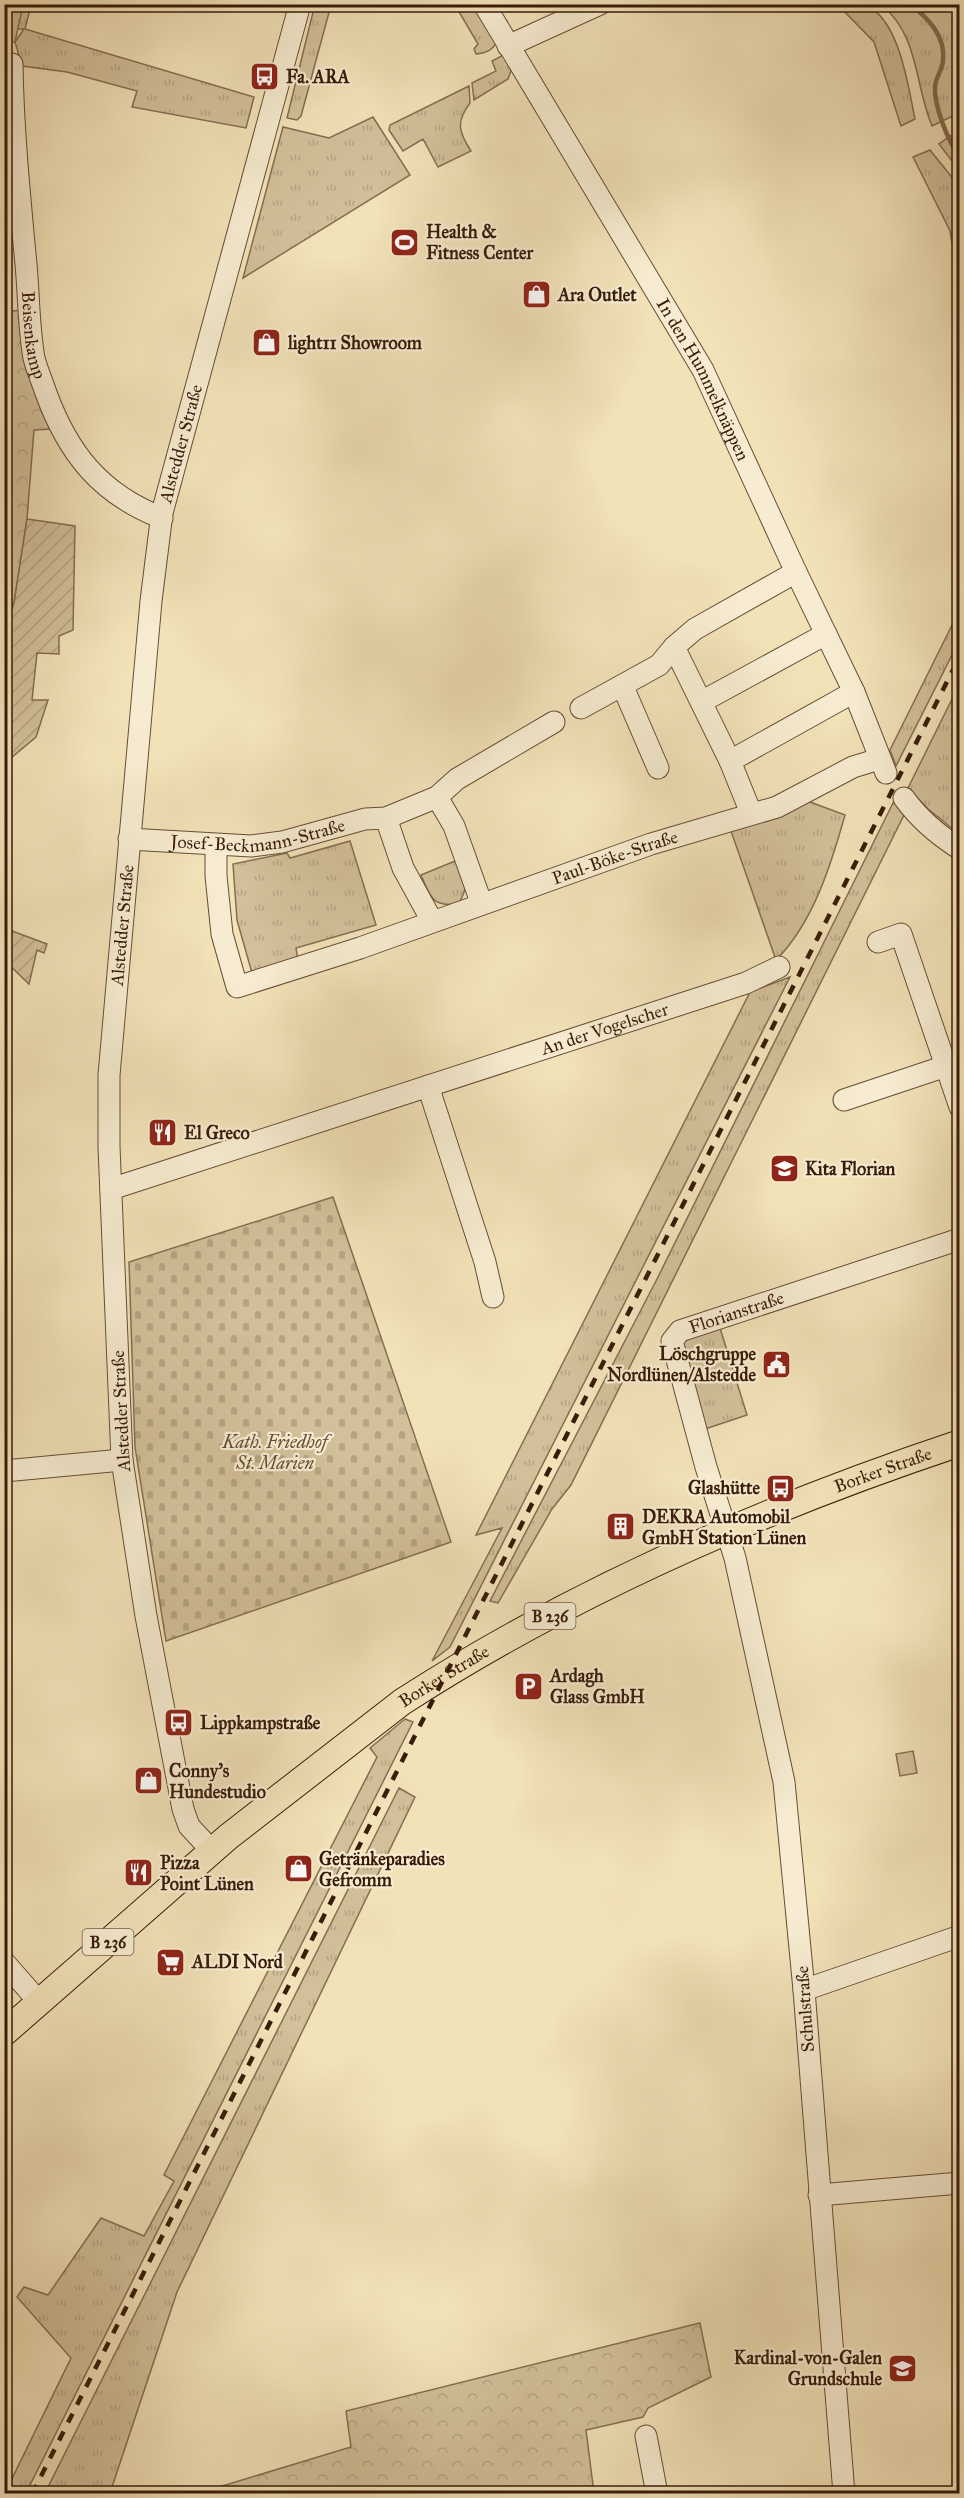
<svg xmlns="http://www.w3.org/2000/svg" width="964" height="2498" viewBox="0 0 964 2498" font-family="'IM FELL Great Primer',serif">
	<defs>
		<pattern id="grass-tufts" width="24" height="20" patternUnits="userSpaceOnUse" patternTransform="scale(1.5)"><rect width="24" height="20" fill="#d2c09a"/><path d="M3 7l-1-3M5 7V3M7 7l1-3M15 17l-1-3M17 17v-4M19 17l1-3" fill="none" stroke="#b5a483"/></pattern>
		<pattern id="forest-crowns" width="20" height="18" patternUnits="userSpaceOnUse" patternTransform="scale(1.5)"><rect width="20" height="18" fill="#d2c09a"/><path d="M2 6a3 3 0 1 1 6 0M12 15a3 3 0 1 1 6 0" fill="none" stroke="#b5a483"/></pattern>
		<pattern id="cemetery-stones" width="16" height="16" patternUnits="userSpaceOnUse" patternTransform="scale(1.5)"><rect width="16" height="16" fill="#d2c09a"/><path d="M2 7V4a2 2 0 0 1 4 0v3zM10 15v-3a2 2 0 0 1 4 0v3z" fill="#b5a483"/></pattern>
		<pattern id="garden-furrows" width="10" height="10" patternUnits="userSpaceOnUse" patternTransform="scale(1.5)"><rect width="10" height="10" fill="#d2c09a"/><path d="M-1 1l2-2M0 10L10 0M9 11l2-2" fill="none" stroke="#b5a483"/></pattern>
	</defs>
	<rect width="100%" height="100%" fill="#f2e2b8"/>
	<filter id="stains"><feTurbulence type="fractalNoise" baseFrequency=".00333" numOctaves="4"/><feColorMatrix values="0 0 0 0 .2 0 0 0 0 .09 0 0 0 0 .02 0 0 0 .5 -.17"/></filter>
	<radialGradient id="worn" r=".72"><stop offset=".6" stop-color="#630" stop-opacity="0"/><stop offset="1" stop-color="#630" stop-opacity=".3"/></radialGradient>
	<path fill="url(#grass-tufts)" stroke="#856e52" stroke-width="1.5" d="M315 4 331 5 301 116 297 120 287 118Z
		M5 5H31L25 29 254 97 246 128 132 107 137 91 67 72 22 66 15 42 24 29H5Z
		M455 5H477L498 40C493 50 487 53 476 54L474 49 478 44Z
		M838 5C845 4 859 2 866 5 900 21 908 86 915 119L901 126 874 42Z
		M882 5H959V113L932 126C914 83 920 38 882 5Z
		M505 54 512 68 508 79 474 100 472 83 496 71 492 61Z
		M469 86 470 103C456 122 458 131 471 151L438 167 423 139 403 151 389 130 390 125Z
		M373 117 410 175 243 278 283 127 329 138Z
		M959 130V170L939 144Z
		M4 137 10 144 16 244 5 243Z
		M930 150 959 186V284L950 231 913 157Z
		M959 611V641L896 766 890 750Z
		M959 685V834L928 809 908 788Z
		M802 799 845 815C831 865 813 923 776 960L731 831Z
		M895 799 904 815 571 1485 552 1509 498 1603 490 1601 657 1279Z
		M350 841 376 925 296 948 298 960 252 973 237 920 233 864 287 853 290 858Z
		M460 859C467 876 469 888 458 904 432 907 430 897 421 875Z
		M790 977 450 1647 432 1661 502 1528 476 1535 750 992Z
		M720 1328 747 1415 705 1429 680 1341Z
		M405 1719 413 1722 26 2493H5L71 2358 17 2297 24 2287 48 2295 101 2218 144 2236 174 2181 164 2175 377 1757 370 1748Z
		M913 1751 917 1773 900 1776 896 1754Z
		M399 1788 415 1797 177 2292 110 2493H45Z"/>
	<path fill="url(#forest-crowns)" stroke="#856e52" stroke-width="1.5" d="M5 4 23 5 15 42H5Z
		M21 310 28 374 51 429 34 430 27 519 14 603 5 610V312Z
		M700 2323 711 2377 648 2408 643 2417 586 2430 594 2493H199L351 2447 346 2411Z"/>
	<path fill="url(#cemetery-stones)" stroke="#856e52" stroke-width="1.5" d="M333 1197 451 1542 166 1641 135 1447 129 1262Z"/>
	<path fill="url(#garden-furrows)" stroke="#856e52" stroke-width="1.5" d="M27 519 75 526 73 630 59 636V654L37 653 32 700H48L36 737 5 763V630L14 603Z
		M4 928 47 944 44 953 37 950 29 984 5 961Z"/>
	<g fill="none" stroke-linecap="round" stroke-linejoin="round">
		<path stroke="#826a4e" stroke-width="4.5" d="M910 4C928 18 946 36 943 61 942 70 935 79 935 87 934 105 948 143 960 156"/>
		<defs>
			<g id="minor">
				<path id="s1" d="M484 4 703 370 796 572 854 692 886 773"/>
				<path d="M508 46 600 4"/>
				<path id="s2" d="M12 64C13 128 19 190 25 254 29 288 28 325 34 358 37 370 42 381 46 393 68 453 100 494 162 518"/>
				<path d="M674 647 730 761 751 813"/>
				<path d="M623 687 658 768"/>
				<path d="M703 701 826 634"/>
				<path d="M581 708 659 665 674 647 695 629 796 572"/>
				<path d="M730 761 854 692"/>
				<path d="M437 797 454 826 481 902"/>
				<path d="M904 798C919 819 938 835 960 849"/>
				<path d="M386 818 403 868 432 921"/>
				<path id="s3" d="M129 839 251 846 282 842 365 819 386 818 437 797 457 779 554 722"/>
				<path id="s4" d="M216 845V876L222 934 237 987 360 948 651 844 777 807 853 767 879 759"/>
				<path d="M878 942 901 934 960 1107"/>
				<path d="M428 1086 485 1262 493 1297"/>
				<path d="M844 1100 946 1066"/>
				<path id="s5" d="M111 1189 746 983 779 967"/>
				<path d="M4 1471 122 1460"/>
				<path id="s6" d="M212 1851 189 1826 183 1809 146 1616 122 1460 109 1147V1075L151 601 162 513 300 4"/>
				<path d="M4 1962 40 2003"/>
				<path d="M804 1990 960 1936"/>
				<path d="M819 2195 960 2183"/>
				<path d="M646 2436 657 2494"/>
				<path id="s7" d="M844 2494 804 1990 784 1782 735 1558 706 1467 672 1341 680 1331 960 1239"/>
			</g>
			<g id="major">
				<path id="s8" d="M4 2033 228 1837 402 1702C575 1590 765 1508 960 1443"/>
			</g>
		</defs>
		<use href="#minor" stroke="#664d35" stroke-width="23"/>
		<use href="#major" stroke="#381b09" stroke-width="28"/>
		<use href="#minor" stroke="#f7ecd1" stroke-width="21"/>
		<use href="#major" stroke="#f2e2b8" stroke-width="26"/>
		<path stroke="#381b09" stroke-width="4.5" stroke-dasharray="10 10" stroke-linecap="butt" d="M32 2494 960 656"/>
	</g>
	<defs>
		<symbol id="bus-square" viewBox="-11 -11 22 22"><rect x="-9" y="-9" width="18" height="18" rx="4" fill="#8f2418" stroke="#f7ecd1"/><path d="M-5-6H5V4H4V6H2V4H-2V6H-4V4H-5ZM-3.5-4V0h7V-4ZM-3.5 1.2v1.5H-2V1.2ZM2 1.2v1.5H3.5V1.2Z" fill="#fff"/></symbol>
		<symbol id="stadium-square" viewBox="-11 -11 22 22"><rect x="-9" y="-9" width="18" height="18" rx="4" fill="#8f2418" stroke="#f7ecd1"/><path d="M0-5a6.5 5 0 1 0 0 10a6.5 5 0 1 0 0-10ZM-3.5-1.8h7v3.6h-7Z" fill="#fff"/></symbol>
		<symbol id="shop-square" viewBox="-11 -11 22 22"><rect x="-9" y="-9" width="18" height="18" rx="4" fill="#8f2418" stroke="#f7ecd1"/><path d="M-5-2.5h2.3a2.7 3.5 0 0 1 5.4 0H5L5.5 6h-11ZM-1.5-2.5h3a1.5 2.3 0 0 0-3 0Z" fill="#fff"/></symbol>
		<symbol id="restaurant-square" viewBox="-11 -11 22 22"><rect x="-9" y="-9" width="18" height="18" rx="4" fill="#8f2418" stroke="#f7ecd1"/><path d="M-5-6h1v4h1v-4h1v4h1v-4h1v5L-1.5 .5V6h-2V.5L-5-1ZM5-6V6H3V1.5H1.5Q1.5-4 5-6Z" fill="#fff"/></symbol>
		<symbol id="school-square" viewBox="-11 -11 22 22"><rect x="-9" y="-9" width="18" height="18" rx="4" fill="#8f2418" stroke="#f7ecd1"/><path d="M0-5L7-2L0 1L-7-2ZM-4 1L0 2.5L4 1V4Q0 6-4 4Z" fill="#fff"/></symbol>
		<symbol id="civic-square" viewBox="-11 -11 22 22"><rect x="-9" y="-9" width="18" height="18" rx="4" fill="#8f2418" stroke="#f7ecd1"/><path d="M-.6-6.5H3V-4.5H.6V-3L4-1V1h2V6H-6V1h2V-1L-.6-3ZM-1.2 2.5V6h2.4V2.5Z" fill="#fff"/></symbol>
		<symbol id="building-square" viewBox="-11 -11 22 22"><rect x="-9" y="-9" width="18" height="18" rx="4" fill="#8f2418" stroke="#f7ecd1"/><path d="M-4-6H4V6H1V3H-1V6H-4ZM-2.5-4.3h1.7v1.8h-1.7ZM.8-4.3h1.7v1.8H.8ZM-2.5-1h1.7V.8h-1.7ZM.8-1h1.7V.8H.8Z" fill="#fff"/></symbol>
		<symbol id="parking-square" viewBox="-11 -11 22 22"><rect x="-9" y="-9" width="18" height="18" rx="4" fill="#8f2418" stroke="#f7ecd1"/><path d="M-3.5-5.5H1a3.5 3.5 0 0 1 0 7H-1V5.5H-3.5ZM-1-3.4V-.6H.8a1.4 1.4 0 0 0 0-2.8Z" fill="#fff"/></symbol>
		<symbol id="supermarket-square" viewBox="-11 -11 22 22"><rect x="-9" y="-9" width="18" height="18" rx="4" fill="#8f2418" stroke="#f7ecd1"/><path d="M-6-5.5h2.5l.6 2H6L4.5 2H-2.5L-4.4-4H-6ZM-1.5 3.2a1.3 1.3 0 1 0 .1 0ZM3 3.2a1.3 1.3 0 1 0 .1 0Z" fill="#fff"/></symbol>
	</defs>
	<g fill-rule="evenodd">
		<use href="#bus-square" x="248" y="60" width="33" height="33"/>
		<use href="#stadium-square" x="388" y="226" width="33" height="33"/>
		<use href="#shop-square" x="520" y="278" width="33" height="33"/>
		<use href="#shop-square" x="250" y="326" width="33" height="33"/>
		<use href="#restaurant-square" x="146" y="1116" width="33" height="33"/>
		<use href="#school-square" x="768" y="1152" width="33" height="33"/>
		<use href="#civic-square" x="760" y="1348" width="33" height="33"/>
		<use href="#bus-square" x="764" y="1472" width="33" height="33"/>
		<use href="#building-square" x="604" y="1510" width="33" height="33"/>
		<use href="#parking-square" x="512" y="1670" width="33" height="33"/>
		<use href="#bus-square" x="162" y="1706" width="33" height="33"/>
		<use href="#shop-square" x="132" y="1764" width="33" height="33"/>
		<use href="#shop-square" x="282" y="1852" width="33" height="33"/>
		<use href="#restaurant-square" x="122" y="1856" width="33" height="33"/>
		<use href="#supermarket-square" x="154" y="1946" width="33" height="33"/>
		<use href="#school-square" x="886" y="2352" width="33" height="33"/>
	</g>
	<g text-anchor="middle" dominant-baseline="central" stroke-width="4.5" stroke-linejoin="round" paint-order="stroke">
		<g fill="#f7ecd1" stroke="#715a45" stroke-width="1.5">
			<rect x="524.5" y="1603" width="51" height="26" rx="4.5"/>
			<rect x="82.5" y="1929" width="51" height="26" rx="4.5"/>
		</g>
		<g font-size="16" font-weight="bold" fill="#381b09">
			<text x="550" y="1616">B 236</text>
			<text x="108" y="1942">B 236</text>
		</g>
		<g font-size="18" font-weight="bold" fill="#381b09" stroke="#f7ecd1" text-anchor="start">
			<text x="286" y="77">Fa. ARA</text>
			<text x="426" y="232">Health &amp;<tspan x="426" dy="21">Fitness Center</tspan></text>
			<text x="558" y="295">Ara Outlet</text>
			<text x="288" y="343">light11 Showroom</text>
			<text x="184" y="1133">El Greco</text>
			<text x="805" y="1169">Kita Florian</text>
			<text x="756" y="1354" text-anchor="end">Löschgruppe<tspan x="756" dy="21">Nordlünen/Alstedde</tspan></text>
			<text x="760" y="1488" text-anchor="end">Glashütte</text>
			<text x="642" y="1517">DEKRA Automobil<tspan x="642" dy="21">GmbH Station Lünen</tspan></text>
			<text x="550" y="1676">Ardagh<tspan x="550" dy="21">Glass GmbH</tspan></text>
			<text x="200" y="1723">Lippkampstraße</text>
			<text x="169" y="1771">Conny's<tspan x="169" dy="21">Hundestudio</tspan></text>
			<text x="319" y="1859">Getränkeparadies<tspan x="319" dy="21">Gefromm</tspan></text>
			<text x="160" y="1863">Pizza<tspan x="160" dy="21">Point Lünen</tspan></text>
			<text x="192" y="1962">ALDI Nord</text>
			<text x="882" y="2358" text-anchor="end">Kardinal-von-Galen<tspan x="882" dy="21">Grundschule</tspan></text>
		</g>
		<g font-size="18" fill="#381b09" stroke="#f7ecd1">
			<text stroke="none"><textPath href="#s2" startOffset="272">Beisenkamp</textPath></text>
			<text stroke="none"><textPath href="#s1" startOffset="435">In den Hummelknäppen</textPath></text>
			<text stroke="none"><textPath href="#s6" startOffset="1428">Alstedder Straße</textPath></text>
			<text stroke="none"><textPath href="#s3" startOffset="130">Josef-Beckmann-Straße</textPath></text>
			<text stroke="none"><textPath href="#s4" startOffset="544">Paul-Böke-Straße</textPath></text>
			<text stroke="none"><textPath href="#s6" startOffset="942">Alstedder Straße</textPath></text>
			<text stroke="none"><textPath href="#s5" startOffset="519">An der Vogelscher</textPath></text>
			<text stroke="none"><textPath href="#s7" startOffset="1242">Florianstraße</textPath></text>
			<text transform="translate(121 1411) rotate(-93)">Alstedder Straße</text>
			<text stroke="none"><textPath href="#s8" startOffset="1053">Borker Straße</textPath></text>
			<text stroke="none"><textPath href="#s8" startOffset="567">Borker Straße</textPath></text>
			<text transform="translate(805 2009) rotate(-94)">Schulstraße</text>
		</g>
		<g font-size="18" font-style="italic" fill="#664d34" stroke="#f7ecd1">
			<text x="275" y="1442">Kath. Friedhof<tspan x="275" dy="21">St. Marien</tspan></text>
		</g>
	</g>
	<rect width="964" height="2498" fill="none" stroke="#f2e2b8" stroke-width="24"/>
	<rect x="6" y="6" width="952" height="2486" fill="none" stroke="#381b09" stroke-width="3"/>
	<rect x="12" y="12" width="940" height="2474" fill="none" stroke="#381b09" stroke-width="1.5"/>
	<rect width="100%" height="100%" filter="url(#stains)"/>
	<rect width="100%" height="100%" fill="url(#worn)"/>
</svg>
